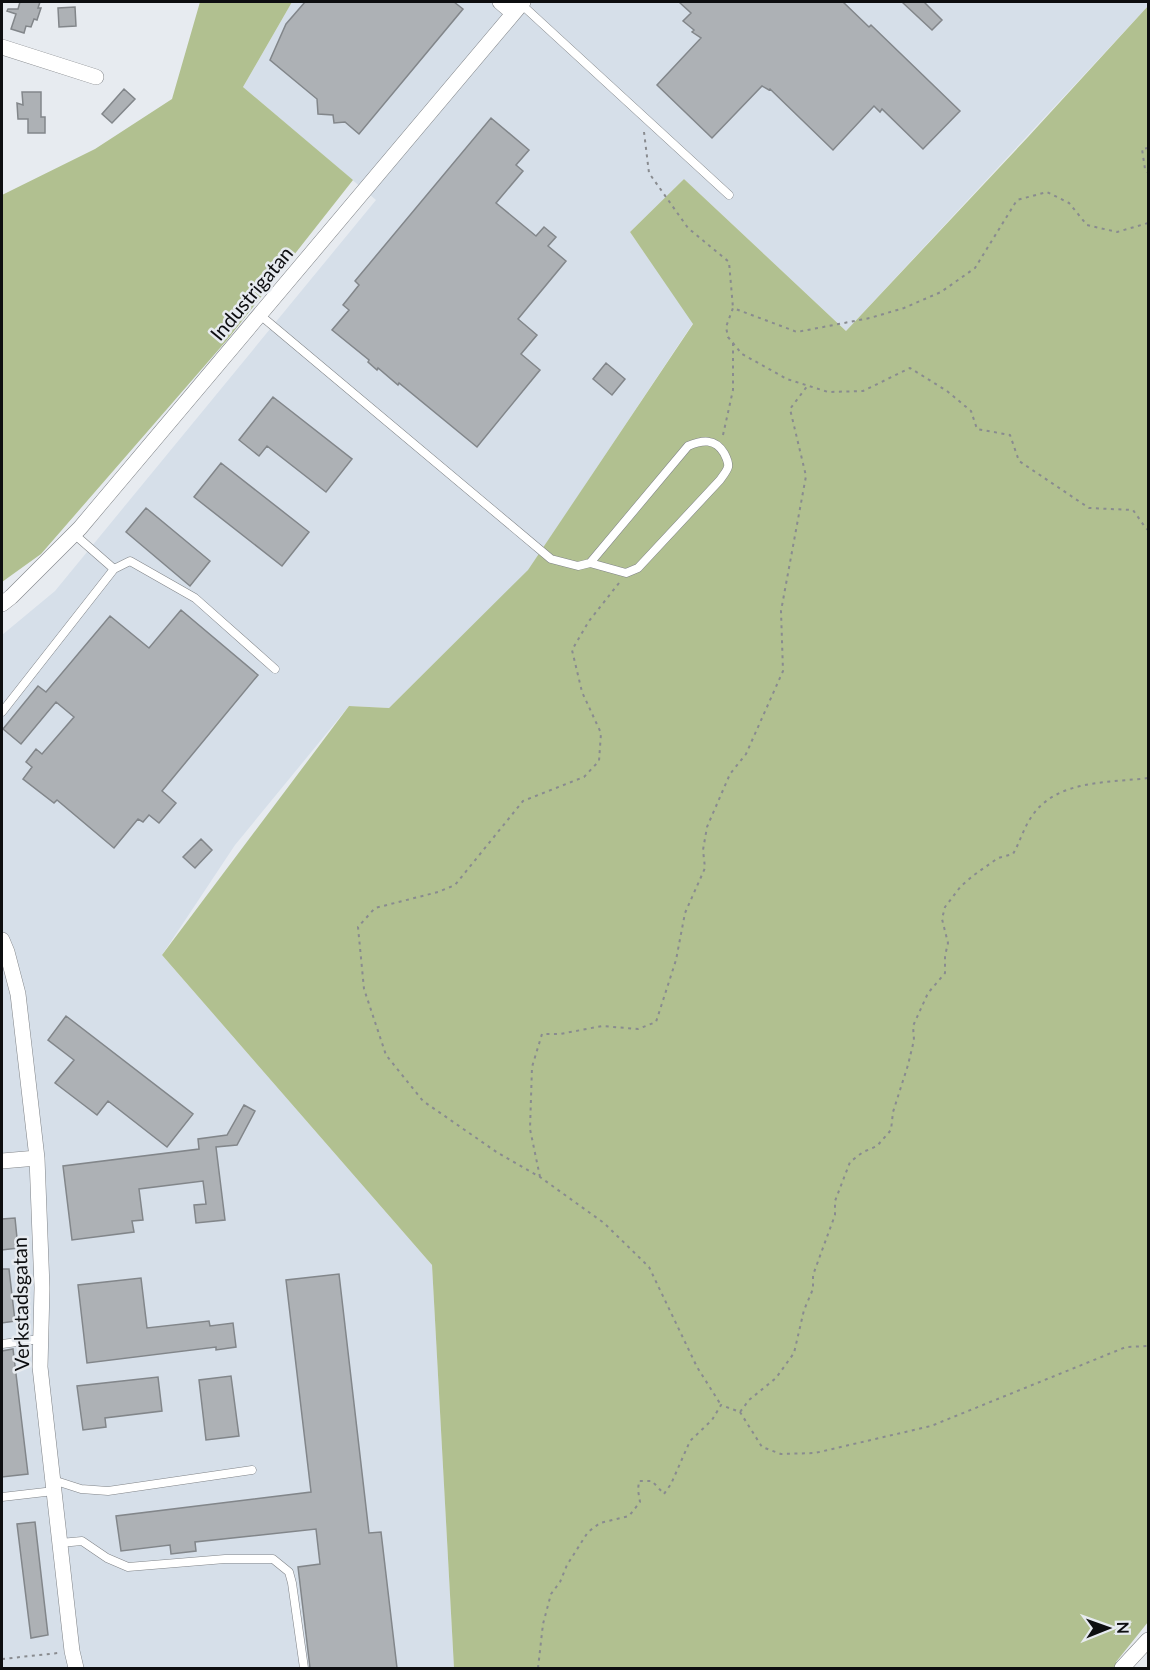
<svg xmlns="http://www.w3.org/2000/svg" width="1150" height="1670" viewBox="0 0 1150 1670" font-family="Lato,sans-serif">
	<rect width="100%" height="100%" fill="#e7ebf0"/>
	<path fill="#d6dfe9" d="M292 2H1148V6L846 331 684 179 630 232 693 323 528 571 389 708 349 706 235 845 162 955 432 1265 454 1668H2V635L55 591 376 200 243 87Z"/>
	<path fill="#b1c090" d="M200 2H292L243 87 353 180 227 340 41 554 2 582V195L95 149 172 99Z
		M1148 6V1622L1116 1662 1122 1668H454L432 1265 162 955 349 706 389 708 528 570 693 324 630 232 684 179 846 331 1028 137Z"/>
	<path fill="#adb1b5" stroke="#82868a" stroke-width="1.5" d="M20 2H40L38 8H41L37 20 34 19 31 27 26 26 24 33 11 29 16 14 7 11 8 9H18Z
		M305 2H454L463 9 359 134 345 122 334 123 333 115 318 114 317 99 270 60 286 24Z
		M679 2H843L869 27 871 25 960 111 923 149 882 109 880 112 874 106 833 150 770 89 769 90 762 86 712 138 657 85 701 38 692 32 694 30 683 21 691 13Z
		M902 2H924L942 20 932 30Z
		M75 7 76 26 59 27 58 8Z
		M124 89 135 99 112 123 102 114Z
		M22 92H41V117H45V133H28V119H18L17 103 23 105Z
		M491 118 529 150 516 165 523 171 496 203 536 236 544 227 556 237 548 246 566 261 518 319 537 335 521 354 540 370 477 447 399 383 398 385 378 368 377 370 368 362 369 360 332 330 349 310 343 305 359 285 355 281Z
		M606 363 625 379 612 395 593 379Z
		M273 397 352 459 326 492 267 446 259 456 239 440Z
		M221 463 309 532 282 566 194 497Z
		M146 508 210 561 190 586 126 532Z
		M181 610 258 675 162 791 176 803 159 823 149 815 143 822 138 819 114 848 57 800 54 803 23 779 32 767 26 762 36 749 42 754 74 717 56 702 21 744 3 729 38 686 46 692 110 616 149 648Z
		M201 839 212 850 195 868 183 857Z
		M66 1016 193 1114 167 1147 108 1101 97 1115 55 1083 74 1060 48 1040Z
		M244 1105 255 1111 237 1145 216 1147 225 1220 196 1223 194 1205 206 1204 203 1181 139 1189 143 1220 132 1221 134 1232 72 1240 63 1166 199 1149 198 1139 227 1135Z
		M15 1218 18 1248 2 1250V1219Z
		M2 1269H9L15 1321 2 1323Z
		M339 1274 369 1533 381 1532 397 1668H310L298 1567 320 1564 316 1529 195 1542 196 1551 171 1554 170 1545 121 1551 116 1516 311 1492 286 1280Z
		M141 1278 147 1328 209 1321 210 1326 233 1323 236 1347 216 1350V1347L87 1363 78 1285Z
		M13 1349 28 1474 2 1477V1351Z
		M231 1376 239 1436 206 1440 199 1380Z
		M158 1377 162 1411 105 1418 106 1427 83 1430 77 1386Z
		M35 1522 48 1635 31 1638 17 1524Z"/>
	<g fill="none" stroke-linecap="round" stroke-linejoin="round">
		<defs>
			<path id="service" d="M521 4 729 195
				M260 315 551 559 578 566 590 563 626 573 638 568 720 480C722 477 727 471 728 467 729 462 726 457 724 453 715 438 702 440 688 446L590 563
				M114 569 130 561 195 598 275 669
				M2 712 114 569 74 534
				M2 1344 40 1339
				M53 1480 81 1489 108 1491 252 1470
				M2 1497 54 1491
				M60 1543 82 1541 107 1558 128 1567 225 1559H273L289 1572 292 1583 304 1668"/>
			<path id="minor" d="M500 2 513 13
				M2 47 96 77
				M2 604 11 597 80 528 523 2
				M2 940 7 952 18 994 37 1158 42 1288 40 1367 72 1651 76 1668
				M2 1161 37 1158
				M1122 1668 1148 1640"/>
		</defs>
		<use href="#service" stroke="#808488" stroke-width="9"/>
		<use href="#minor" stroke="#808488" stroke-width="16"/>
		<path stroke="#898b8f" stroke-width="2" stroke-dasharray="3 4.5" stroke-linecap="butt" d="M644 132 649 173 688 228 729 262 733 308
			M1148 148 1142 149 1145 169 1148 173
			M1148 223 1117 232 1087 225 1069 203 1047 192 1017 200 975 268 941 292 904 308 870 318 797 332 733 308 726 327 728 337 742 354 787 379 828 392 863 391 910 368 947 391 971 411 977 429 1010 435 1019 461 1089 508 1133 510 1145 527 1148 530
			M723 435 733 390V343
			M619 583 589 621 572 650 582 692 601 733 599 761 584 777 523 801 455 885 438 892 375 908 358 927 364 989 386 1055 423 1101 498 1153 540 1177 604 1223 649 1267 697 1367 721 1405
			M540 1177 530 1129 532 1067 542 1034H560L602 1026 638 1029 656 1022 676 960 685 913 705 868 703 850 707 827 730 774 746 754 783 671 781 611 806 476 790 409 808 385
			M740 1412 762 1447 781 1454 815 1453 931 1426 1126 1347 1148 1346
			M2 1659 58 1653
			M538 1668 543 1624 551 1594 560 1582 567 1565 588 1532 600 1523 629 1516 640 1502 638 1490 639 1481H652L664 1494 671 1484 690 1441 712 1420 721 1405 740 1412 749 1400 776 1378 794 1353 804 1310 813 1289V1275L835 1215V1201L850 1162 863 1152 877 1146 891 1130 893 1112 908 1065 914 1040 913 1026 928 993 945 973V956L948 943 942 919 945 907 961 886 974 875 998 858 1013 854C1020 842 1024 827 1032 816 1057 779 1110 783 1148 778"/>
		<use href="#service" stroke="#fff" stroke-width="8"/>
		<use href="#minor" stroke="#fff" stroke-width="15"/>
	</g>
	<g text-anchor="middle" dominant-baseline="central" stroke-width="5" stroke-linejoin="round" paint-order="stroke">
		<g font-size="20" fill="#0d0e10" stroke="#e7ebf0">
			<text transform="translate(251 293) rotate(-50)">Industrigatan</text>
			<text transform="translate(20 1304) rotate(-91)">Verkstadsgatan</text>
		</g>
	</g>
	<rect width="1150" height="1670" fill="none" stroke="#0d0e10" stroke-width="6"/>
	<g transform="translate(1108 1628) rotate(89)" stroke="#e7ebf0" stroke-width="4.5" paint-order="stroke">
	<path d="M0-4.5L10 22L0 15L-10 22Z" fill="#0d0e10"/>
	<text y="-9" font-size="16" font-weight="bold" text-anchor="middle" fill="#0d0e10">N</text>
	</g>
</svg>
